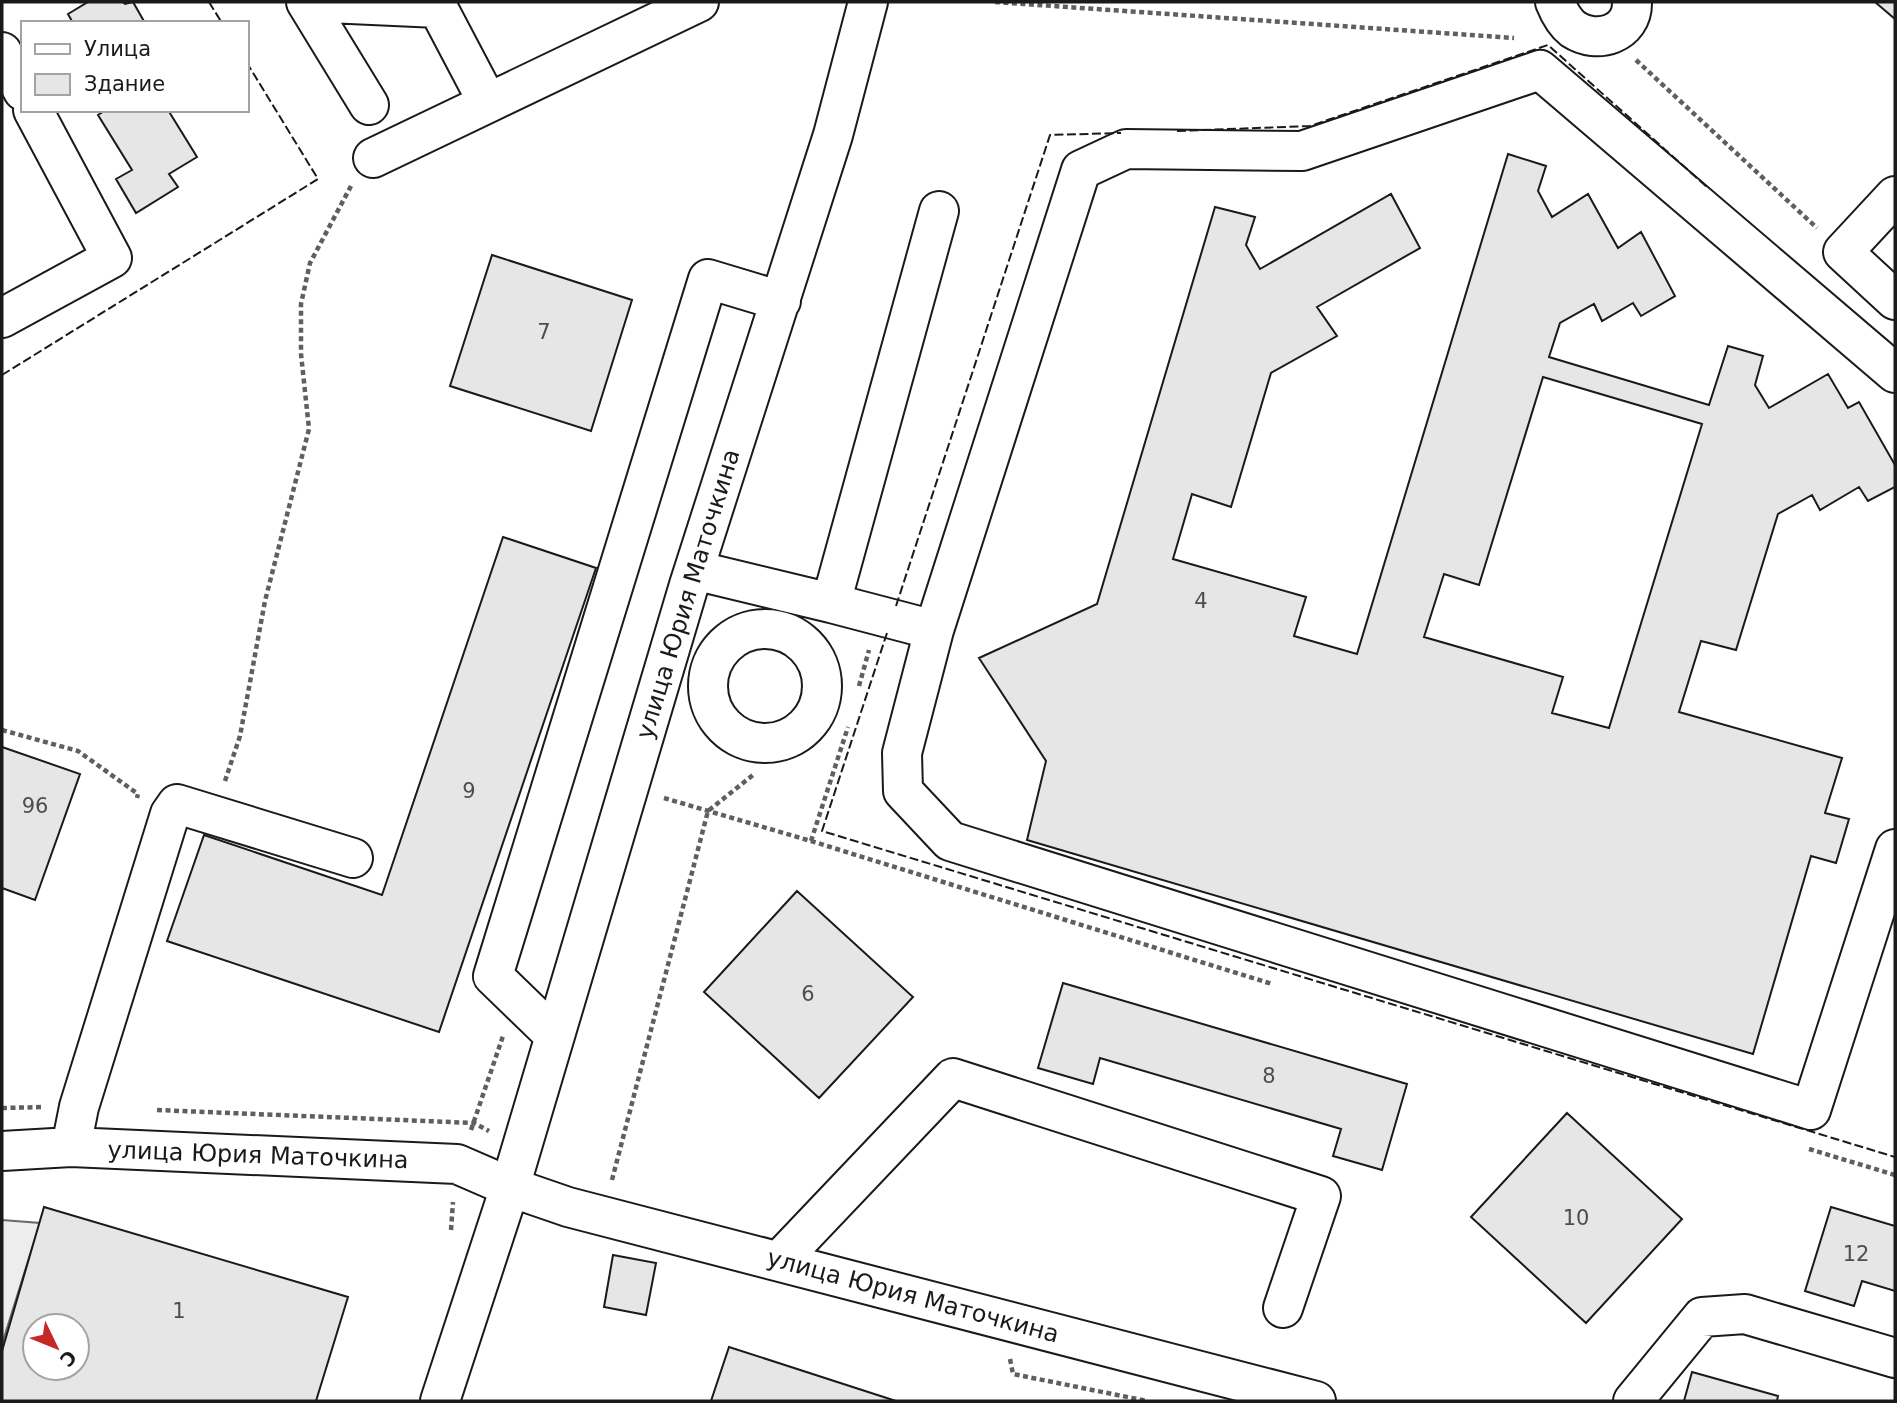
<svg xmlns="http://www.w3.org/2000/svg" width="1897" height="1403" viewBox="0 0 1897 1403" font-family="'DejaVu Sans',sans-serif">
	<rect width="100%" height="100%" fill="#fff"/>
	<path fill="#ededed" stroke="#6a6a6a" stroke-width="2" d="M2 1220 40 1223 2 1344Z"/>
	<path fill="#e6e6e6" stroke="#1a1a1a" stroke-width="2" fill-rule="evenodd" d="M88 2H123L125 4 133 2 145 23H73L68 14Z
		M1875 2H1895V19Z
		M106 110H168L197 157 169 174 178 187 136 213 116 179 132 170 98 115Z
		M1508 154 1546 166 1538 191 1552 217 1588 194 1618 248 1641 232 1675 296 1641 316 1633 303 1602 321 1594 304 1560 323 1549 357 1709 405 1728 346 1763 356 1755 385 1769 408 1828 374 1848 408 1859 402 1895 465V487L1868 501 1859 487 1820 510 1812 495 1778 514 1736 650 1701 641 1679 712 1842 758 1825 813 1849 819 1836 863 1811 856 1753 1054 1027 840 1046 761 979 658 1097 604 1215 207 1255 217 1246 245 1260 269 1391 194 1420 248 1317 307 1337 336 1271 373 1231 507 1192 494 1173 559 1306 597 1294 636 1357 654ZM1543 377 1702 424 1609 728 1552 713 1563 677 1424 637 1444 574 1479 585Z
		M492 255 632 300 591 431 450 386Z
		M503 537 596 568 439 1032 167 941 204 835 382 895Z
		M2 747 80 774 35 900 2 888Z
		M797 891 913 997 819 1098 704 992Z
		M1063 983 1407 1084 1382 1170 1333 1156 1341 1129 1100 1058 1093 1084 1038 1068Z
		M1567 1113 1682 1219 1586 1323 1471 1217Z
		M44 1207 348 1297 316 1401H2V1351ZM35 1326H77V1368H35Z
		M1831 1207 1895 1226V1291L1862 1281 1854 1306 1805 1291Z
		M613 1255 656 1263 646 1315 604 1307Z
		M729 1347 896 1401H711Z
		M1692 1372 1778 1396 1777 1401H1684Z"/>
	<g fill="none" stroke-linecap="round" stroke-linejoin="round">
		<defs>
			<path id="minor" d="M306 2 438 8 488 103 699 2
				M306 2 369 105
				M1555 2C1559 12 1564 22 1573 29 1597 45 1633 34 1632 2
				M2 52 23 91
				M373 158 488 103
				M1895 196 1843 252 1895 300
				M2 318 112 258 33 110
				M1895 373 1540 70 1302 151 1126 149 1081 170 934 630 902 753 903 791 950 841 1811 1110 1895 849
				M694 570 831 603 939 211
				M831 603 934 630
				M708 686a57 57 0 1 1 114 0a57 57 0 1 1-114 0Z
				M555 1036 493 976 708 279 781 301
				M71 1147 79 1107 170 814 177 804 353 858
				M2 1151 71 1147 457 1164 510 1187 568 1207 1316 1401
				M779 1261 953 1078 1321 1196 1283 1308
				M440 1401 510 1187 689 585 833 135 868 2
				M1633 1401 1702 1317 1745 1314 1895 1358"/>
		</defs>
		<use href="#minor" stroke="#1a1a1a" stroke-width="42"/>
		<path stroke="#5f5f5f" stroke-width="4.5" stroke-dasharray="5 3.5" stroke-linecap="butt" d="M995 2 1514 38
			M1636 60 1817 228
			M859 686 869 650
			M2 730 78 751 138 794 137 798
			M225 781 240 736 265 601 309 429 301 354V304L310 263 351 186
			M664 798 811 841 1272 984
			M811 841 848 727
			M2 1108 43 1107
			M157 1110 474 1123 489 1131
			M471 1130 503 1036
			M1809 1149 1895 1175
			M612 1180 708 811 753 775
			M451 1230 453 1202
			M1010 1359 1013 1374 1147 1401"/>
		<use href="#minor" stroke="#fff" stroke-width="38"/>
		<path stroke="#1a1a1a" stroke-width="2" stroke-dasharray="9 3.5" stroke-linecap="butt" d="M209 2 222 23
			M1177 131 1310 126 1548 45 1707 187
			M2 375 318 179 247 63
			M896 606 1050 135 1121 133
			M887 633 822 831 1895 1157"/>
	</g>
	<g text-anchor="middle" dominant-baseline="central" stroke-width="5" stroke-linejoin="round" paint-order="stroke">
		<g font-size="21" fill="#4d4d4d">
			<text x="544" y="332">7</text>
			<text x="1201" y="601">4</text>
			<text x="469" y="791">9</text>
			<text x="35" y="806">96</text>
			<text x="808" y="994">6</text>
			<text x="1269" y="1076">8</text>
			<text x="1576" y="1218">10</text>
			<text x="1856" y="1254">12</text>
			<text x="179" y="1311">1</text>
		</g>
		<g font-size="24" fill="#1a1a1a" stroke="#fff">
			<text transform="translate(688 594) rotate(-73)">улица Юрия Маточкина</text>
			<text transform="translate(258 1155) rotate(2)">улица Юрия Маточкина</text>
			<text transform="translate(913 1296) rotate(15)">улица Юрия Маточкина</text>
		</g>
	</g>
	<rect width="1897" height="1403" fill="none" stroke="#1a1a1a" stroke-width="7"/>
	<rect x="21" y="21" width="228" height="91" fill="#ffffff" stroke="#a3a3a3" stroke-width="2"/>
	<rect x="35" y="44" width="35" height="10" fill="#ffffff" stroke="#a3a3a3" stroke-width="2"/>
	<text x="84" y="56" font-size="21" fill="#1a1a1a">Улица</text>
	<rect x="35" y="74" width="35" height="21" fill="#e6e6e6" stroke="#a3a3a3" stroke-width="2"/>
	<text x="84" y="91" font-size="21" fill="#1a1a1a">Здание</text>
	<g transform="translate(56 1347) rotate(133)"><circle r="33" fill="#ffffff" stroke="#a3a3a3" stroke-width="2"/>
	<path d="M0-5L12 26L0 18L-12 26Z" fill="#c62828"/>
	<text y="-10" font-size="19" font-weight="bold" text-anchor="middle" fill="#1a1a1a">С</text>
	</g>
</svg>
